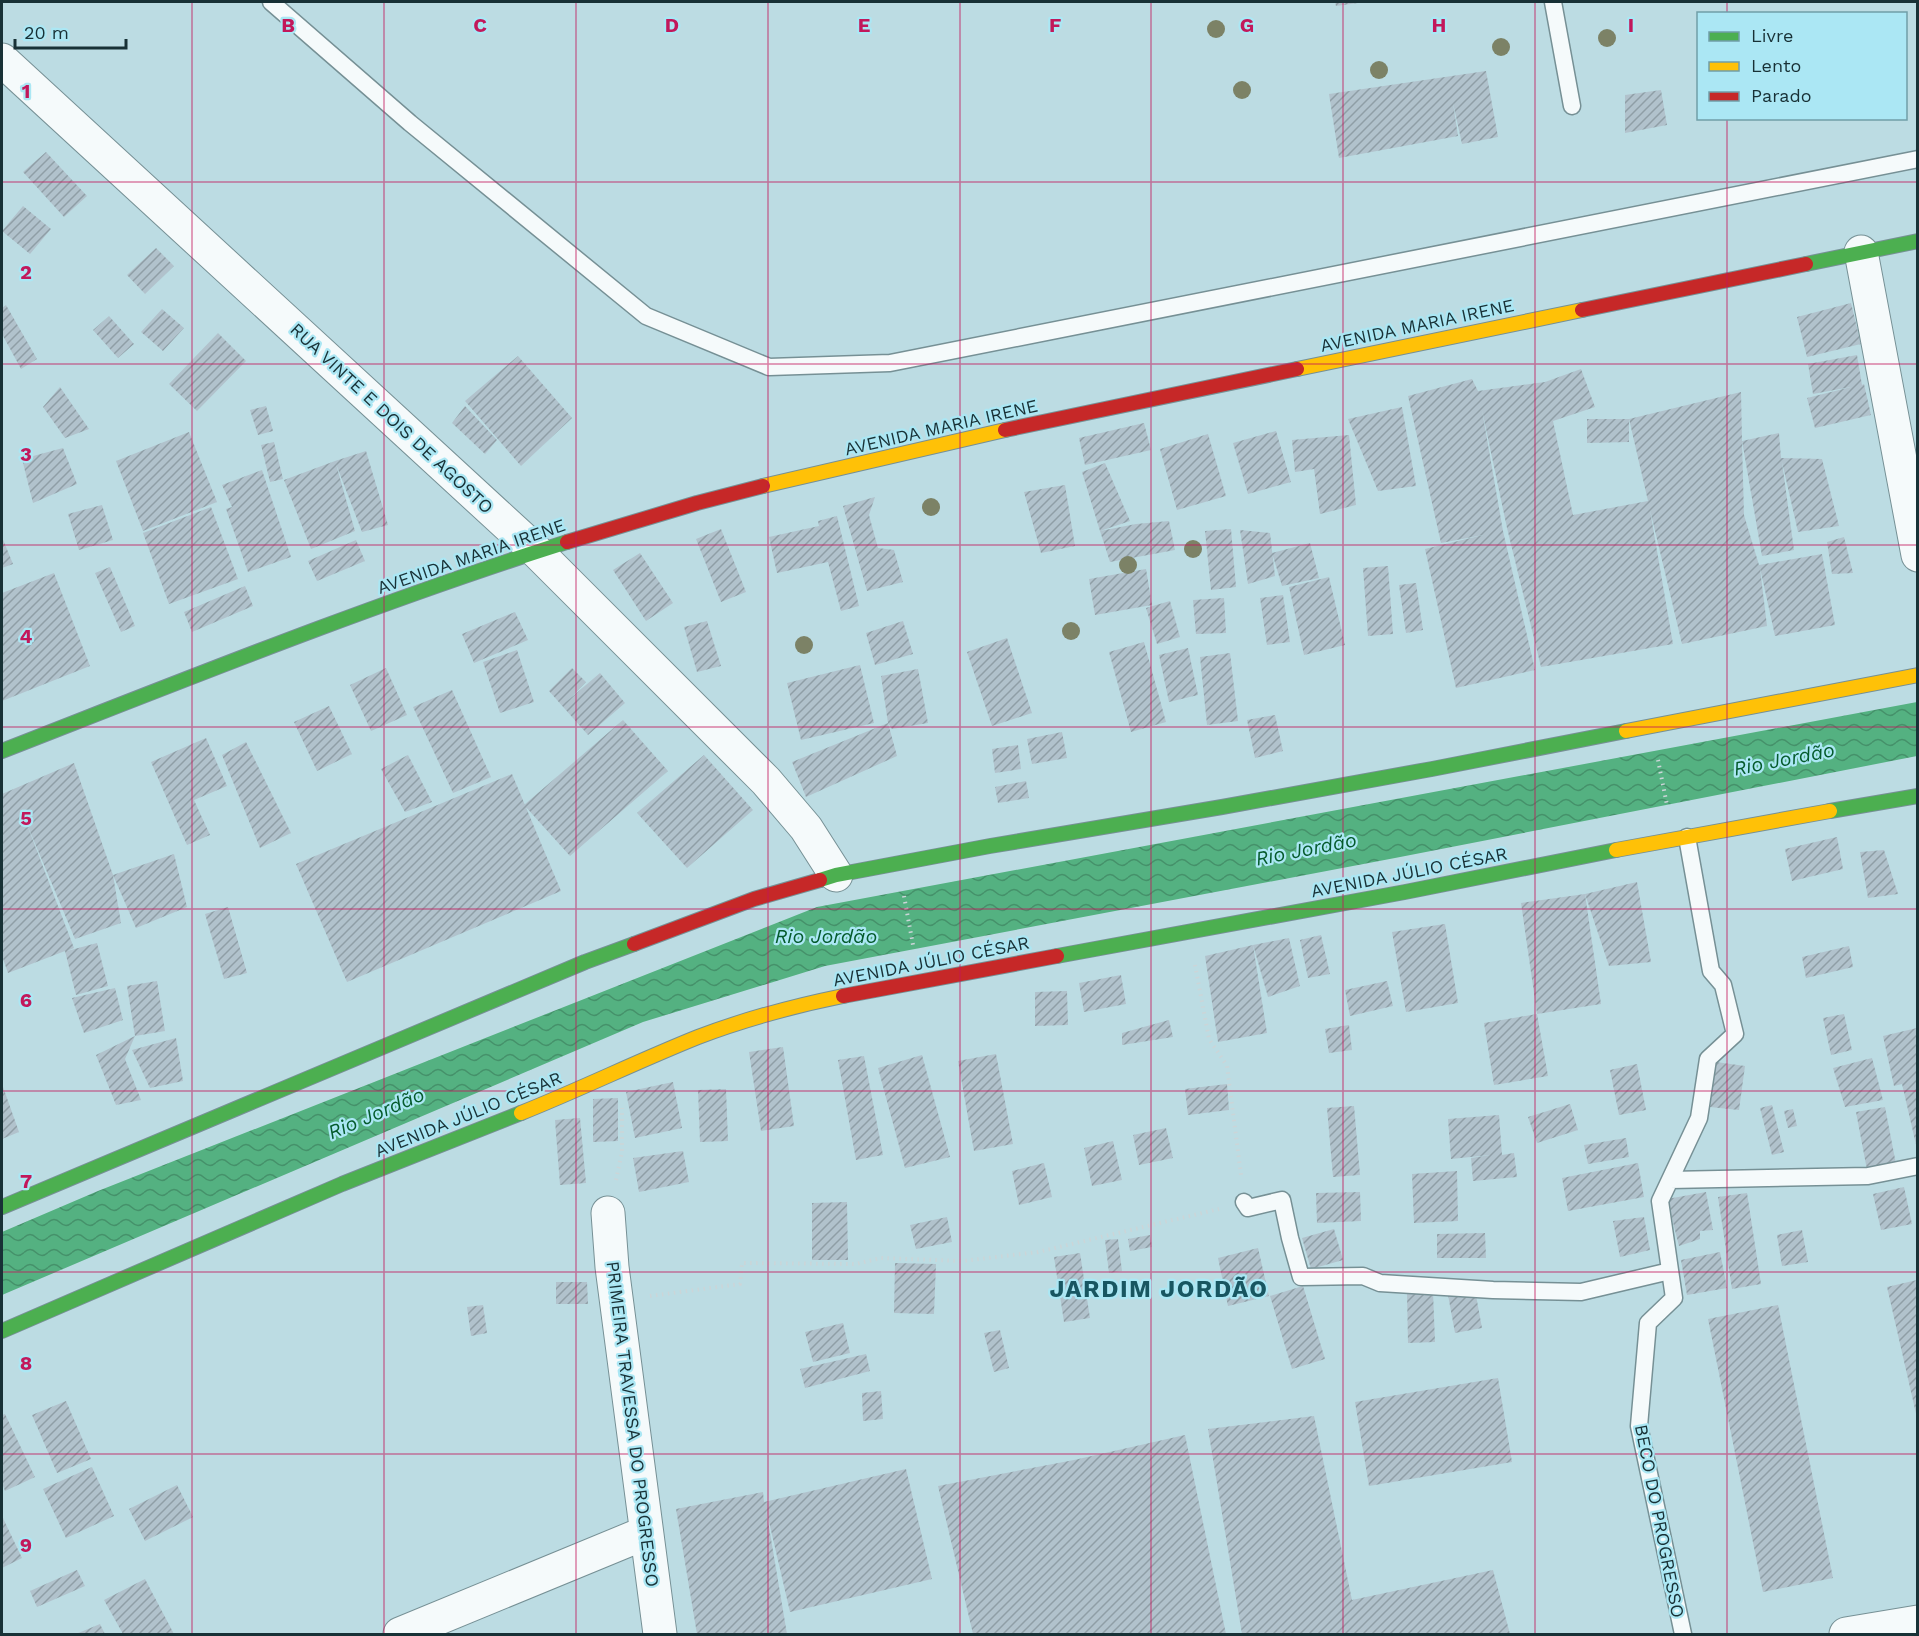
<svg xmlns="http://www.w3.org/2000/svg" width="1919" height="1636" viewBox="0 0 1919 1636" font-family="'Work Sans',sans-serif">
	<defs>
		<pattern id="water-waves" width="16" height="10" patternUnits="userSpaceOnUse" patternTransform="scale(1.5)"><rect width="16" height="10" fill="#54b181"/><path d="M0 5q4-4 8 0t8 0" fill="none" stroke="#45916a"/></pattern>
		<pattern id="building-hatch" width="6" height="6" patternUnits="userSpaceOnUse" patternTransform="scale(1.5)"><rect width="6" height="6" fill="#b1c2cc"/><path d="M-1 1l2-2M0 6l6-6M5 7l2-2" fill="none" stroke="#8f9ea6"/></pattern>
	</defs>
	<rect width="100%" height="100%" fill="#bcdce3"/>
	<path fill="url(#water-waves)" d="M1917 702V756L1395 858 825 966 643 1022 2 1295V1232L98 1191 817 907Z"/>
	<path fill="url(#building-hatch)" d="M1335 2H1358V3L1336 6Z
		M1486 71 1498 137 1462 144 1453 103 1458 136 1339 158 1329 94Z
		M1661 90 1667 125 1625 133V95Z
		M46 152 87 196 64 217 23 172Z
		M23 206 51 229 30 254 2 231Z
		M156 248 174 266 145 294 127 275Z
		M1851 303 1861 344 1807 357 1797 317Z
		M6 305 37 359 21 369 2 334V308Z
		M162 309 184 328 163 351 141 332Z
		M109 316 134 344 118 358 93 330Z
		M218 333 246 361 197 411 169 384Z
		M1857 355 1862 385 1864 384 1871 415 1815 428 1807 398 1851 387 1813 394 1808 364Z
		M518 356 572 418 521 466 465 401Z
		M1581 369 1595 407 1553 421 1573 515 1648 501 1629 419 1741 392 1742 441 1779 433 1781 458 1822 459 1839 526 1798 532 1782 462 1794 550 1762 556 1742 441 1744 515 1759 565 1822 554 1835 625 1775 636 1760 568 1767 626 1682 644 1650 510 1673 644 1541 667 1507 528 1482 410 1503 531 1535 670 1456 688 1425 549 1483 535 1441 543 1408 396 1472 379 1478 391 1545 382Z
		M60 387 89 429 65 438 43 407Z
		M266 406 273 431 258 435 250 410Z
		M465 406 497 440 485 454 452 423Z
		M1402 407 1416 486 1378 491 1348 419Z
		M1587 419H1629V442L1587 443Z
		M1144 423 1151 450 1085 465 1079 438Z
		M1276 431 1291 482 1248 494 1233 443Z
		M189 432 217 502 143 531 116 461Z
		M1208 434 1226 496 1177 510 1160 449Z
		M1349 435 1356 505 1320 514 1314 469 1295 472 1292 440Z
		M274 442 283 479 270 482 261 445Z
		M63 448 77 484 33 503 22 459Z
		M366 451 388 525 362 532 336 464 355 531 311 549 284 480 335 461Z
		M1105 463 1130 521 1100 531 1082 472Z
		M262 470 291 557 248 572 226 509 232 507 222 485Z
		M1065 485 1075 546 1041 553 1024 492Z
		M875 497 869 515 878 548 894 550 903 582 867 591 843 506Z
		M102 505 113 540 79 550 68 514Z
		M211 507 238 579 169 604 143 533Z
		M837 516 859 606 841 611 828 562 777 573 769 537 819 526 818 521Z
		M1169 521 1175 550 1110 562 1100 531 1136 524Z
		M721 529 746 592 721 602 696 539Z
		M1231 529 1236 587 1211 590 1205 531Z
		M1240 530 1270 533 1275 576 1248 584Z
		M2 537 13 564 2 568Z
		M1844 537 1853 573 1832 574 1827 542Z
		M356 540 365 561 317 581 308 561Z
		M1310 543 1319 578 1282 586 1272 553Z
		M640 553 673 603 646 621 613 570Z
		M1388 566 1393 634 1368 636 1363 568Z
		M110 567 135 626 121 632 95 573Z
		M1146 569 1152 605 1095 615 1089 579Z
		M54 573 90 666 2 701V593Z
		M1329 577 1345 645 1304 655 1289 587Z
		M1416 583 1423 630 1406 633 1399 585Z
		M245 586 253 606 192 632 184 612Z
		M1283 595 1290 642 1267 645 1260 598Z
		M1224 598 1226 633 1196 634 1193 600Z
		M1170 601 1180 637 1157 644 1146 608Z
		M515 612 528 640 474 663 462 634Z
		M707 621 721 666 697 672 684 627Z
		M903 621 913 654 875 665 866 633Z
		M1007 638 1032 713 992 726 967 652Z
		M1144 642 1166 722 1131 732 1109 652Z
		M1188 648 1198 695 1169 702 1159 655Z
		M517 650 534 702 500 713 483 662Z
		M1230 653 1238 721 1207 725 1200 657Z
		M860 665 874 723 801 740 787 683Z
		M386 668 407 715 371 731 350 685Z
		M572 668 586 682 566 702 600 673 625 703 588 735 549 691Z
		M918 669 928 723 892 729 888 723 881 676Z
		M452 690 491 777 453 793 413 707Z
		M329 706 352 754 317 771 294 722Z
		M1275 715 1283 751 1255 758 1247 720Z
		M623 720 668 771 570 856 524 805Z
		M888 723 897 756 806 797 792 762Z
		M1062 732 1067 758 1032 764 1027 739Z
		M206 738 227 786 194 800 210 835 187 845 151 762Z
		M246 742 291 833 260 848 222 755Z
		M1018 745 1021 769 995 773 992 749Z
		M408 755 432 802 405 812 381 769Z
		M704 755 753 810 687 868 637 813Z
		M74 763 113 875 121 923 75 939 26 822 74 948 67 951 97 943 108 986 76 995 65 951 8 973 2 956V794Z
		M512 774 561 891 347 982 296 864Z
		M1026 781 1029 798 998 803 995 787Z
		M1837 837 1843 869 1792 881 1785 849Z
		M1884 850 1898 894 1868 898 1860 852Z
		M174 854 187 907 136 928 113 875Z
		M1637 882 1651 962 1609 966 1585 894Z
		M1585 894 1601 1004 1537 1014 1521 903Z
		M228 907 247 973 224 979 205 914Z
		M1445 924 1458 1003 1406 1012 1392 932Z
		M1321 935 1330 974 1308 978 1300 940Z
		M1289 938 1300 986 1268 997 1253 945Z
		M1253 945 1267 1033 1218 1042 1205 956Z
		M1849 946 1853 967 1806 978 1802 957Z
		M1121 975 1126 1004 1084 1012 1079 983Z
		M157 981 165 1031 135 1036 127 986Z
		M1387 981 1393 1006 1350 1016 1345 990Z
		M115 988 123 1020 84 1033 72 998Z
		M1067 991 1068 1025 1035 1026V992Z
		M1537 1014 1548 1076 1494 1085 1484 1023Z
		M1844 1014 1852 1050 1831 1055 1823 1018Z
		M1169 1020 1173 1037 1122 1045V1033Z
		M1349 1025 1352 1050 1329 1053 1325 1029Z
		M1917 1028V1149L1902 1084 1894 1086 1883 1036Z
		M135 1036 125 1059 141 1100 116 1105 96 1055Z
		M176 1038 183 1081 150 1088 132 1050Z
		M783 1047 794 1126 761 1131 749 1052Z
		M996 1054 1013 1144 974 1151 958 1061Z
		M922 1055 950 1157 905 1168 878 1068Z
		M864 1056 883 1155 856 1160 838 1060Z
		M1872 1058 1883 1100 1845 1107 1833 1068Z
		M1716 1062 1745 1066 1739 1110 1710 1107Z
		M1637 1064 1646 1110 1619 1115 1610 1070Z
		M673 1082 682 1128 635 1138 626 1092Z
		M2 1084 19 1132 2 1139Z
		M1227 1084 1229 1110 1188 1115 1185 1089Z
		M726 1089 728 1141 700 1142 698 1090Z
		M618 1098V1141L593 1142V1099Z
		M1570 1104 1578 1130 1537 1143 1528 1117Z
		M1772 1105 1784 1152 1772 1155 1760 1108Z
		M1354 1106 1360 1175 1333 1177 1327 1108Z
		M1885 1107 1896 1164 1867 1170 1856 1112Z
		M1793 1109 1797 1126 1788 1128 1784 1111Z
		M1499 1115 1502 1155 1514 1153 1517 1177 1473 1181 1471 1158 1490 1155 1451 1159 1448 1119Z
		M580 1118 586 1183 560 1185 555 1120Z
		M1166 1128 1173 1158 1139 1165 1133 1135Z
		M1626 1138 1629 1157 1588 1164 1584 1145Z
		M1113 1141 1122 1180 1092 1186 1084 1148Z
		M683 1151 689 1182 639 1192 633 1158Z
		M1044 1163 1052 1197 1019 1205 1012 1171Z
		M1638 1163 1644 1197 1568 1211 1562 1178Z
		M1457 1171 1458 1221 1414 1223 1412 1174Z
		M1904 1187 1912 1224 1881 1230 1873 1194Z
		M1360 1192 1361 1221 1317 1223 1316 1193Z
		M1706 1192 1713 1230 1700 1231V1239L1679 1246 1667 1199Z
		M1747 1193 1761 1284 1732 1289 1718 1197Z
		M847 1202 848 1260H812V1203Z
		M947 1217 952 1242 916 1249 910 1225Z
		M1644 1217 1650 1250 1620 1257 1613 1221Z
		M1334 1229 1343 1260 1311 1269 1302 1238Z
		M1802 1230 1808 1262 1782 1266 1777 1235Z
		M1485 1233 1486 1258H1437V1234Z
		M1150 1235 1152 1247 1130 1251 1128 1239Z
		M1118 1239 1122 1271 1109 1273 1105 1240Z
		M1258 1248 1269 1296 1228 1306 1218 1258Z
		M1720 1252 1727 1288 1687 1295 1681 1260Z
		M1080 1253 1090 1318 1064 1322 1054 1257Z
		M895 1263 936 1264 934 1314 894 1313Z
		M1917 1280V1418L1887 1287Z
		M556 1282H587L588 1304H556Z
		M1303 1286 1325 1359 1292 1369 1270 1296Z
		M1475 1290 1482 1328 1455 1333 1448 1295Z
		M1433 1292 1435 1342 1408 1343 1407 1293Z
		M483 1305 487 1333 471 1336 467 1307Z
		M1778 1305 1833 1578 1763 1592 1708 1319Z
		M843 1323 850 1353 813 1362 805 1332Z
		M1000 1330 1009 1368 994 1372 984 1333Z
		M866 1354 870 1371 805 1388 800 1369Z
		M1498 1378 1512 1462 1369 1486 1355 1402Z
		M881 1391 883 1419 863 1421 862 1393Z
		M66 1401 91 1459 57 1473 32 1415Z
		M5 1414 35 1477 5 1491 2 1483V1415Z
		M1314 1416 1352 1600 1493 1570 1510 1634H1242L1208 1429Z
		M1185 1435 1226 1634H973L938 1486 1074 1460Z
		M92 1467 114 1516 66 1538 43 1489Z
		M906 1469 932 1579 790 1612 766 1509 787 1634H697L676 1509 763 1492 764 1502Z
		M177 1485 193 1517 145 1541 129 1509Z
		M2 1516 22 1558 2 1568Z
		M77 1570 85 1586 37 1607 30 1591Z
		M145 1579 174 1634H123L104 1600Z
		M100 1624 105 1634H76Z"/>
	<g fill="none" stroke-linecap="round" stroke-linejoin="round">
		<defs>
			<path id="lane" d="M271 2 410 123 646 316 769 367 890 363 1918 159
				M1553 2 1572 106
				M1670 1180 1868 1176 1918 1166
				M1244 1202 1248 1208 1282 1200 1290 1238 1301 1277 1363 1276 1380 1283 1493 1290 1581 1292 1670 1271
				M1683 1634 1639 1426 1648 1323 1674 1298 1660 1201 1699 1118 1708 1059 1735 1034 1723 985 1711 971 1687 837"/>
			<path id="street" d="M2 60 536 551 766 781 806 828 836 875
				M1861 252 1918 555
				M608 1213 612 1267 660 1634
				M400 1634 645 1533
				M1846 1634 1918 1622"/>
			<path id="fast" d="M1806 264 1918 241
				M2 751C189 678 375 603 567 542
				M1830 811 1918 796
				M820 880 836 875 990 846 1222 807 1432 769 1626 731
				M1057 956 1405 892 1616 850
				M2 1207 585 962 634 944
				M2 1331 342 1184 521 1113"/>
			<path id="slow" d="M1297 369 1582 310
				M763 486 1005 430
				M1626 731 1918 675
				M1616 850 1830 811
				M521 1113C581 1089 638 1061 698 1037 745 1019 794 1006 843 996"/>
			<path id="jam" d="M1582 310 1806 264
				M1005 430 1297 369
				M567 542 697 503 763 486
				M634 944 754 899 820 880
				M843 996 1057 956"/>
		</defs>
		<use href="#lane" stroke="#769095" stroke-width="19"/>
		<use href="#street" stroke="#769095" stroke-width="35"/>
		<use href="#fast" stroke="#769095" stroke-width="16"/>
		<use href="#slow" stroke="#769095" stroke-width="16"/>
		<use href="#jam" stroke="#769095" stroke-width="16"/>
		<path stroke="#cbd5d8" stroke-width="4" stroke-dasharray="1.5 4.5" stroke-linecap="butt" d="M1658 760 1667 805
			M904 896 913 945
			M1195 965 1209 1039 1227 1066 1241 1175
			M616 1180 622 1152V1108
			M650 1296 740 1284 742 1263 856 1264 881 1258 963 1261 1038 1252 1219 1209"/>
		<use href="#lane" stroke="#f5fafb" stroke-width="16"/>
		<use href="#street" stroke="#f5fafb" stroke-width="33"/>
		<use href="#fast" stroke="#4caf50" stroke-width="14"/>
		<use href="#slow" stroke="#ffc107" stroke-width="14"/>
		<use href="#jam" stroke="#c62828" stroke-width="14"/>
	</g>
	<g fill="#7c8266">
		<circle cx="1216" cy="29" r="9"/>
		<circle cx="1607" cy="38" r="9"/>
		<circle cx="1501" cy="47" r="9"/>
		<circle cx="1379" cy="70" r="9"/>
		<circle cx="1242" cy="90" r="9"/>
		<circle cx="931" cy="507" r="9"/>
		<circle cx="1193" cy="549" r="9"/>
		<circle cx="1128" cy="565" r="9"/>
		<circle cx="1071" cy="631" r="9"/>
		<circle cx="804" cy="645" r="9"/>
	</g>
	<path fill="none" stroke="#c2185b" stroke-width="1.5" stroke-opacity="0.55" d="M192 2V1634M384 2V1634M576 2V1634M768 2V1634M960 2V1634M1151 2V1634M1343 2V1634M1535 2V1634M1727 2V14M1727 118V1634M2 182H1918M2 364H1918M2 545H1918M2 727H1918M2 909H1918M2 1091H1918M2 1272H1918M2 1454H1918"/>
	<g text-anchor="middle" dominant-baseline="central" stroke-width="4.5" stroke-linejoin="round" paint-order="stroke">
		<g font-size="18" fill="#183136" stroke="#abe7f4">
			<text transform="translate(1417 325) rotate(-12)">AVENIDA MARIA IRENE</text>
			<text transform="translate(392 418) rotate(43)">RUA VINTE E DOIS DE AGOSTO</text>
			<text transform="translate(941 427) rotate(-13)">AVENIDA MARIA IRENE</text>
			<text transform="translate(471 556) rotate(-19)">AVENIDA MARIA IRENE</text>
			<text transform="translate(1409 872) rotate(-11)">AVENIDA JÚLIO CÉSAR</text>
			<text transform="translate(931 961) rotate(-11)">AVENIDA JÚLIO CÉSAR</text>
			<text transform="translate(468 1114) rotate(-22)">AVENIDA JÚLIO CÉSAR</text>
			<text transform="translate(633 1424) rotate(83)">PRIMEIRA TRAVESSA DO PROGRESSO</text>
			<text transform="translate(1660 1521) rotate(79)">BECO DO PROGRESSO</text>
		</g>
		<g font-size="20" font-style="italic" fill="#055b2c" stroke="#abe7f4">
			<text transform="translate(1784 759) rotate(-11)">Rio Jordão</text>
			<text transform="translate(1306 849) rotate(-11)">Rio Jordão</text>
			<text x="826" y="936">Rio Jordão</text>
			<text transform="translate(376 1113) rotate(-23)">Rio Jordão</text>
		</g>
		<g font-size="24" font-weight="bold" letter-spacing="1.5" fill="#185661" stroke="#abe7f4">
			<text x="1159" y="1289">JARDIM JORDÃO</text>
		</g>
	</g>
	<g font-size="20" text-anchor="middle" font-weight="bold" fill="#c2185b" stroke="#abe7f4" stroke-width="4.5" stroke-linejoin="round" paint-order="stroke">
		<text x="288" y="32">B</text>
		<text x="480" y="32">C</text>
		<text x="672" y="32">D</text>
		<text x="864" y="32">E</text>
		<text x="1055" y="32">F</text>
		<text x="1247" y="32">G</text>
		<text x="1439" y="32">H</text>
		<text x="1631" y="32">I</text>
		<text x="26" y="98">1</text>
		<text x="26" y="279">2</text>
		<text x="26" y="461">3</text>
		<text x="26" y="643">4</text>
		<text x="26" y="825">5</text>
		<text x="26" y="1007">6</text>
		<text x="26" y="1188">7</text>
		<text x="26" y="1370">8</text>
		<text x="26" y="1552">9</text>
	</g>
	<rect width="1919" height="1636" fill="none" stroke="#183136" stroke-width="6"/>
	<rect x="1697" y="12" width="210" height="108" fill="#abe7f4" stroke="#709ea8" stroke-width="1.5"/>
	<rect x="1709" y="32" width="30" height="9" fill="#4caf50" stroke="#709ea8" stroke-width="1.5"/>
	<text x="1751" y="42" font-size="18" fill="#183136">Livre</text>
	<rect x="1709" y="62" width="30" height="9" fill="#ffc107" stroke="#709ea8" stroke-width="1.5"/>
	<text x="1751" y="72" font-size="18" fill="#183136">Lento</text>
	<rect x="1709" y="92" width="30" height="9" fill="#c62828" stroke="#709ea8" stroke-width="1.5"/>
	<text x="1751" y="102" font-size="18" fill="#183136">Parado</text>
	<path d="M15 39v9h111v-9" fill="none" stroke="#183136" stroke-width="3"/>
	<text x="24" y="39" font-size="18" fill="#183136" stroke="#abe7f4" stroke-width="4.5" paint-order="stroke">20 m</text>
</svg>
